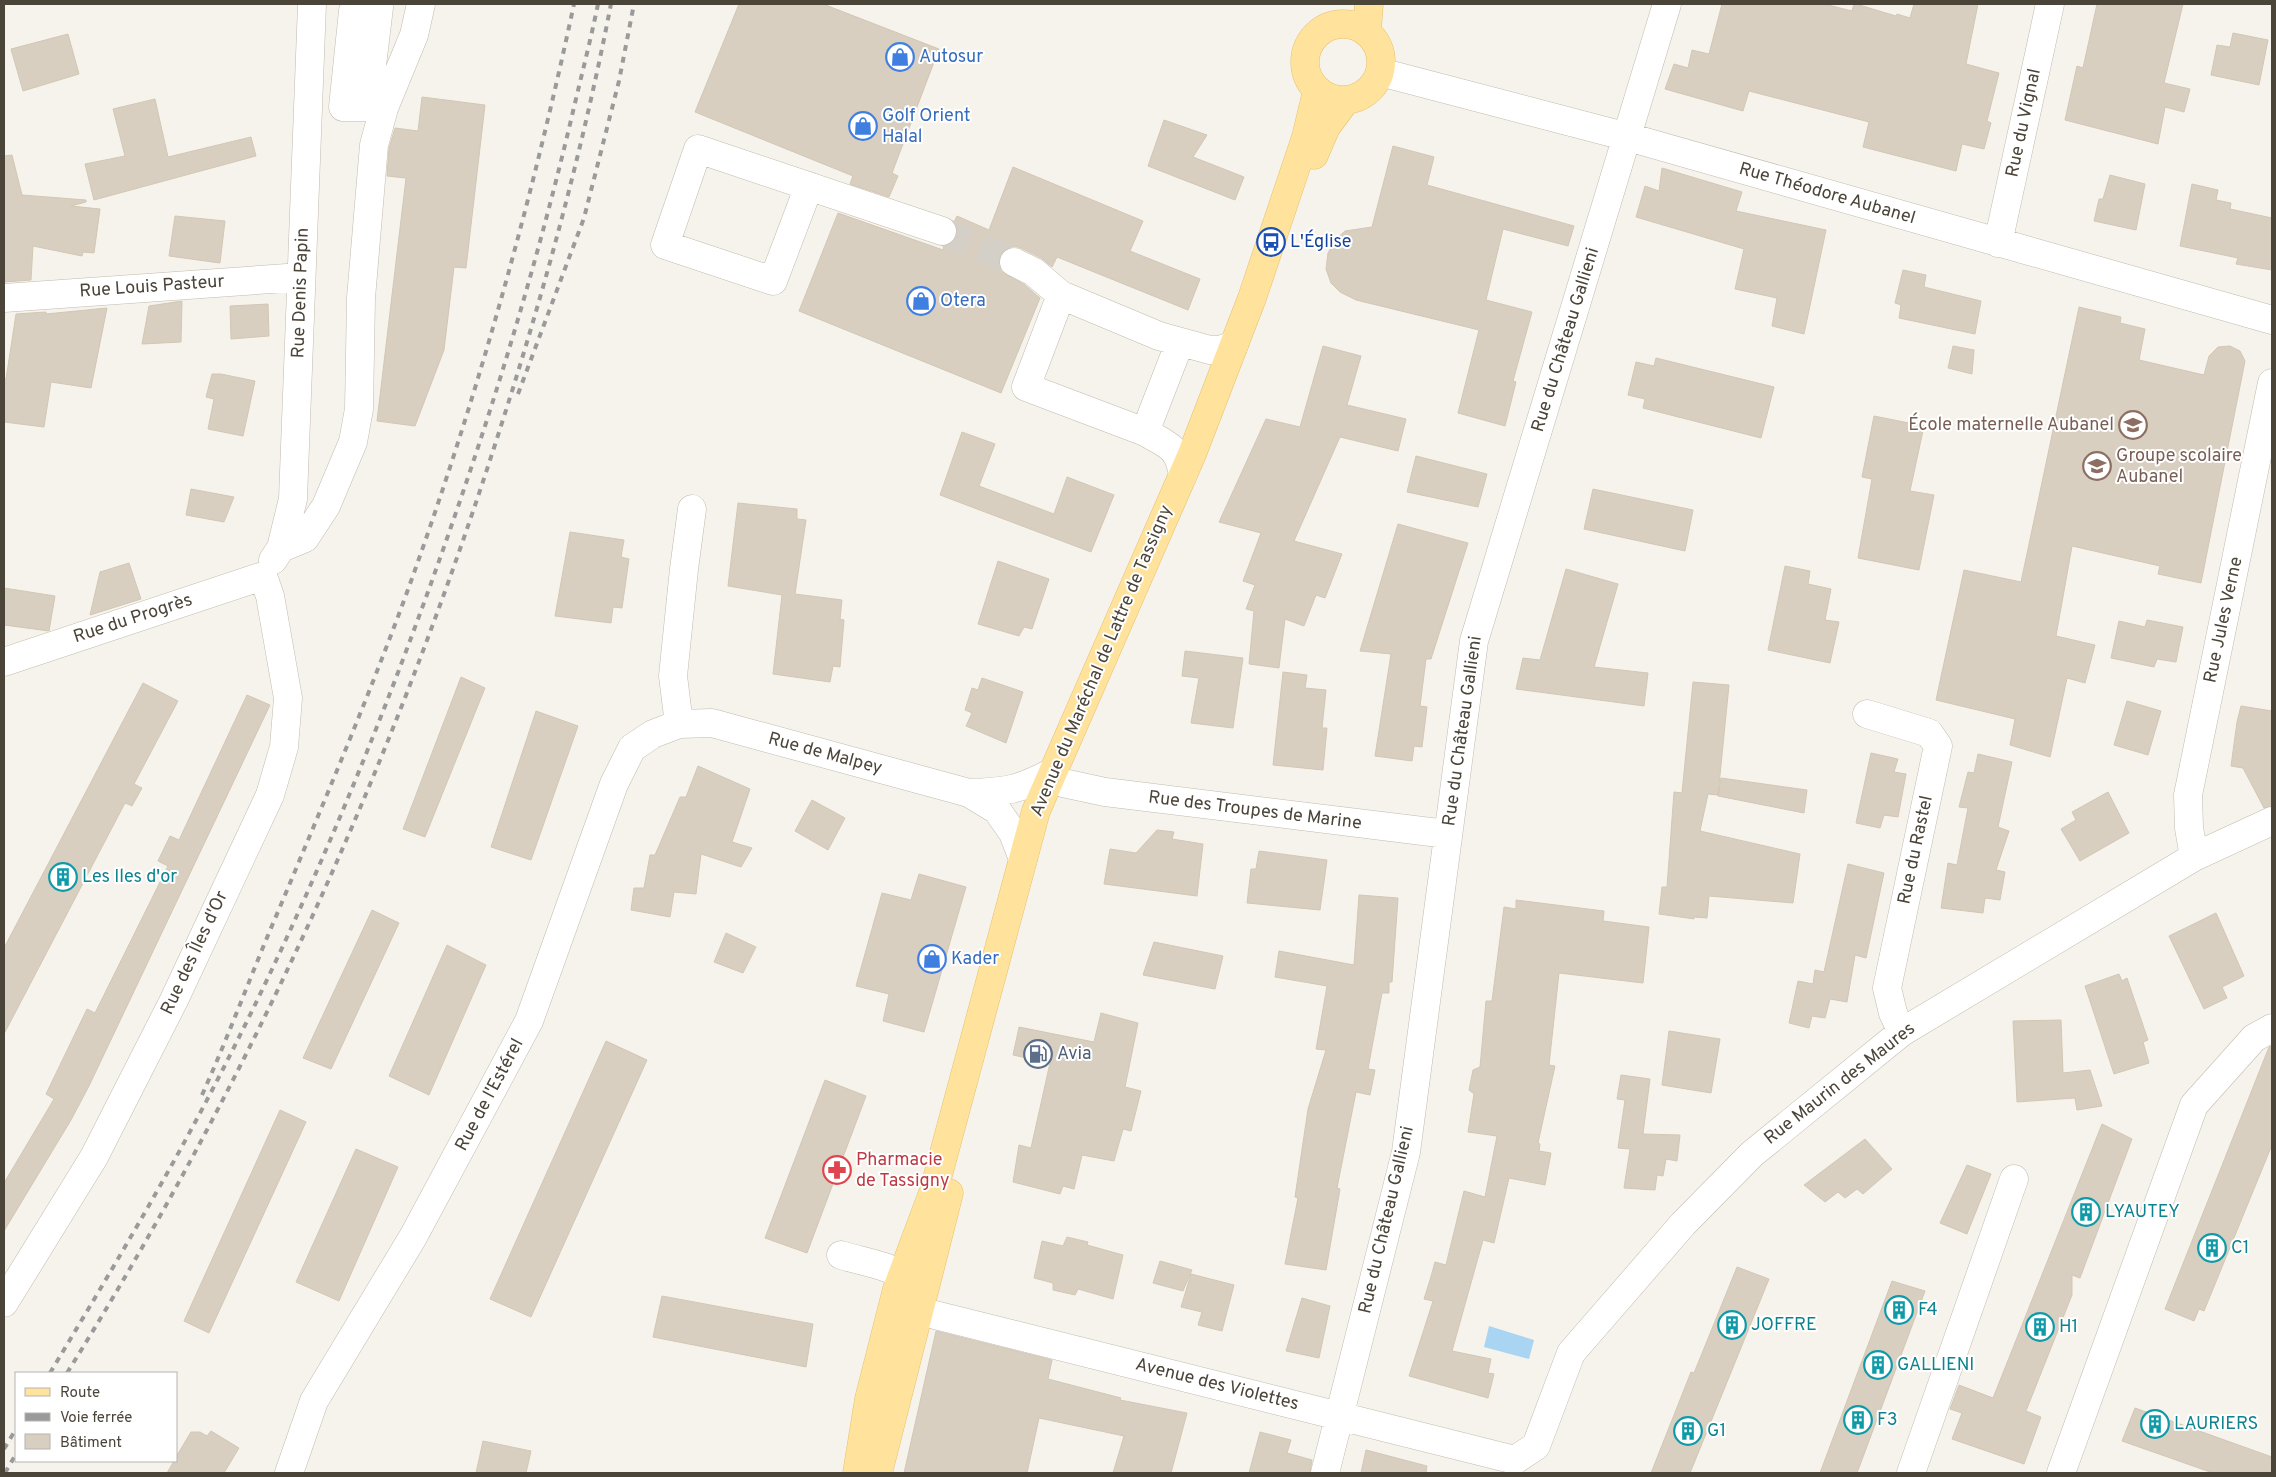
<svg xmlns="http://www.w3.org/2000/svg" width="2276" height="1477" viewBox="0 0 2276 1477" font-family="Overpass,sans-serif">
	<rect width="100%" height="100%" fill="#f6f3ec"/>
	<path fill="#a9d4f2" d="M1489 1326 1534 1340 1529 1359 1484 1347Z"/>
	<path fill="#d8cfc1" stroke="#d3c7b4" d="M739 4H823L939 49 892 173 898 176 889 197 850 184 853 176 695 112Z
		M1722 4H1824L1852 11 1854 4H1856L1896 16 1897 14 1910 18 1914 4H1978L1966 64 1999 73 1987 121 1991 123 1984 149 1962 144 1956 171 1863 147 1869 122 1749 91 1743 111 1665 89 1674 64 1688 68 1692 50 1709 54Z
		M2097 4H2183L2164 83 2190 89 2184 112 2165 107 2158 144 2065 120 2077 66 2083 68Z
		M2233 33 2268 40 2259 85 2211 75 2217 45 2230 47Z
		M68 34 79 74 23 91 11 49Z
		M422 97 485 105 466 268 454 267 444 350 415 426 377 421 406 178 387 176 389 148 395 128 418 131Z
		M155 99 168 157 251 137 256 156 94 200 85 164 125 156 113 109Z
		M1164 120 1207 135 1193 157 1244 177 1235 200 1148 166Z
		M1393 146 1434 157 1427 185 1574 226 1568 246 1503 229 1486 300 1532 312 1513 381 1516 382 1505 426 1458 413 1479 330 1356 300 1340 292 1331 283 1326 269 1328 253 1336 239 1345 231 1372 227Z
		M12 155 22 195 86 200V202L71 206 100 209 94 253 83 252 82 256 33 246 31 280 4 282V156Z
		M1013 167 1143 221 1130 251 1200 279 1188 310 1057 257 1052 267 1041 258 1021 248 1014 246 1006 249 1000 255 998 262 1001 271 1025 285 1040 298 1001 393 799 311 838 213 943 250 944 246 952 243 957 236V228L954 222 957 216 989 230Z
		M1662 168 1742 192 1736 211 1826 230 1804 334 1772 326 1777 298 1735 289 1744 249 1636 217 1645 186 1659 191Z
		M2110 175 2145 184 2136 230 2094 221 2099 199H2103Z
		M2192 184 2218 190 2216 200 2231 203 2230 209 2272 218V270L2236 264 2238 258 2180 246Z
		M175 216 225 221 220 263 169 256Z
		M1903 270 1926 275 1924 287 1981 301 1975 334 1899 318 1901 305 1895 303Z
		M182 301 181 342 142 344 149 306Z
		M268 304 269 336 231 339 230 306Z
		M2079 307 2121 317 2120 323 2145 329 2139 360 2204 375 2209 356 2218 347 2230 346 2240 351 2245 361 2201 583 2158 574 2160 566 2072 546 2056 636 2095 645 2085 683 2067 678 2050 757 2010 745 2015 719 1936 700 1964 570 2021 582Z
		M107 308 91 388 51 382 44 427 4 422V379H6L16 314 46 312V314Z
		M1323 346 1361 356 1347 405 1406 419 1398 451 1340 437 1294 541 1342 554 1325 598 1316 595 1304 626 1285 619 1279 668 1249 664 1254 611 1246 609 1255 585 1243 581 1261 533 1219 522 1266 419 1300 427Z
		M1953 346 1974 350 1972 374 1948 368Z
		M1656 358 1774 387 1761 438 1643 408 1645 399 1628 395 1636 362 1654 366Z
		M212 374H221L255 381 243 436 208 429 214 399 206 397Z
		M1874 416 1924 426 1910 491 1934 495 1919 570 1858 558 1872 479 1862 477Z
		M962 432 995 444 979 486 1054 514 1067 477 1114 495 1091 552 940 495Z
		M1416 456 1487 474 1478 507 1407 492Z
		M191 489 234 497 224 522 186 515Z
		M1593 489 1693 510 1685 551 1584 529Z
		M738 503 797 509V519L806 520 795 594 842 600 840 619 844 620 840 667 833 666 830 682 773 674 782 595 728 586Z
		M1398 524 1468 543 1431 659H1426L1420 706 1427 707 1422 747 1414 746 1412 761 1375 756 1391 654 1360 651Z
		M570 532 624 540 621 557 629 559 622 608 613 607 611 623 555 616Z
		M998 561 1049 579 1032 629 1024 627 1019 636 978 624Z
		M129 563 141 599 90 615 100 572Z
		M1785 566 1810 571 1808 584 1831 589 1825 620 1839 622 1830 663 1768 650Z
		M1566 569 1618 584 1594 667 1648 673 1644 706 1516 689 1523 658 1540 660Z
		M4 588 55 596 49 631 4 625Z
		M2147 620 2183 627 2176 662 2157 659 2154 667 2111 658 2119 621 2145 627Z
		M1185 651 1243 658 1233 728 1191 723 1199 678 1182 676Z
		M1283 672 1307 675 1305 688 1326 690 1322 728H1327L1323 770 1273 765Z
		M461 677 485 688 425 837 403 829Z
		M982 678 1023 692 1006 743 966 726 972 713 965 710 972 688 978 690Z
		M1693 682 1729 685 1718 795 1708 794 1700 831 1800 854 1793 903 1709 896 1707 918 1694 917V919L1659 914 1662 887H1667L1674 792 1682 793Z
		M143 683 178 701 134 784 142 788 132 806 125 803 4 1034V948Z
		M247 695 270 705 89 1086 71 1120 4 1231V1183L54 1099 46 1094 87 1009 95 1013 168 866 158 861 170 836 179 840Z
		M2127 701 2161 711 2148 755 2114 745Z
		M2241 706 2272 711V806L2264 808 2243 768 2231 766 2237 722Z
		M536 711 578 726 531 860 491 847Z
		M1871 753 1898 759 1894 772 1906 774 1898 817 1884 815 1880 828 1856 823Z
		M1978 754 2012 762 1998 827 2009 831 1996 870 2005 872 2000 900 1985 898 1983 913 1941 908 1948 863 1957 865 1968 808 1959 807 1968 772 1974 773Z
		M698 766 750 789 732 842 752 848 741 867 701 854 696 894 674 892 670 917 631 910 634 888H644L650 855H655L680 797H686Z
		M1721 778 1807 790 1804 813 1718 796Z
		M2108 792 2129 833 2080 861 2061 829 2076 820 2072 812Z
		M812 800 845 818 828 850 795 831Z
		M1157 830 1174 832 1172 839 1203 844 1197 896 1104 884 1110 849 1136 853Z
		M1259 851 1327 860 1320 910 1247 903 1251 869H1256Z
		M1848 864 1884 873 1866 958 1855 955 1847 1002 1830 999 1825 1018 1812 1016 1809 1028 1789 1023 1798 981 1813 984 1815 970 1824 972Z
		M919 874 966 887 924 1032 883 1021 889 994 856 986 882 893 911 900Z
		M1359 895 1398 898 1392 982H1389V993H1382L1368 1069 1375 1070 1370 1095 1356 1092 1337 1188 1340 1189 1326 1270 1285 1264 1298 1198 1295 1197 1308 1109 1326 1050 1316 1049 1327 986 1275 977 1279 951 1354 965Z
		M1516 900 1604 911 1603 921 1649 927 1643 983 1559 973 1549 1065 1555 1066 1538 1143 1540 1144 1539 1151 1551 1153 1545 1185 1509 1178 1494 1243 1483 1240 1452 1351 1491 1359 1488 1373 1494 1374 1488 1398 1409 1376 1433 1301 1424 1299 1430 1280 1435 1262 1446 1265 1464 1191 1485 1197 1497 1136 1468 1132 1474 1094 1469 1090 1473 1070 1480 1067 1486 1001H1492L1504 907 1516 909Z
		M372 910 399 923 331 1069 303 1058Z
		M2216 913 2244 976 2222 987 2227 998 2204 1009 2169 936Z
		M726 933 756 947 743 973 714 962Z
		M1154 942 1223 956 1215 989 1143 975Z
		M447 945 486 965 429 1095 389 1076Z
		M2119 974 2122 981 2127 978 2148 1040 2143 1042 2149 1063 2114 1074 2085 986Z
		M1101 1013 1138 1023 1125 1087 1141 1091 1131 1131 1123 1129 1114 1161 1082 1155 1074 1189 1063 1186 1060 1194 1013 1182 1019 1145 1031 1148 1050 1063 1013 1055 1019 1027 1094 1042Z
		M2061 1020 2063 1073 2090 1070 2102 1106 2077 1110 2075 1098 2017 1102 2013 1021Z
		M1669 1031 1720 1039 1711 1093 1662 1085Z
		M606 1041 647 1060 531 1317 490 1299Z
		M2272 1046V1145L2204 1311 2199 1309 2194 1321 2165 1309 2269 1047Z
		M1621 1075 1650 1079 1643 1134 1680 1135 1677 1161 1666 1159 1663 1176 1657 1175 1655 1190 1624 1188 1630 1149 1618 1148 1625 1100 1617 1099Z
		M825 1080 866 1096 807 1253 765 1238Z
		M280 1110 306 1122 209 1333 184 1321Z
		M2102 1124 2132 1139 2080 1278 2072 1275V1295L2026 1411 2041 1417 2024 1464 1952 1439 1962 1413 1950 1409 1959 1385 1993 1398Z
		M1865 1139 1892 1169 1863 1194 1857 1189 1845 1198 1838 1192 1825 1202 1804 1185Z
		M356 1149 398 1167 339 1301 296 1282Z
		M1967 1165 1991 1174 1967 1234 1940 1223Z
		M1067 1237 1088 1242 1087 1245 1123 1255 1113 1299 1078 1289 1075 1295 1053 1290V1283L1034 1278 1042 1241 1063 1246Z
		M1160 1261 1192 1270 1183 1291 1153 1283Z
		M1737 1267 1769 1279 1690 1473H1651L1691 1372 1694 1373Z
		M1191 1274 1234 1285 1222 1331 1198 1325 1202 1312 1181 1307Z
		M1892 1281 1925 1291 1857 1473H1820Z
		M662 1296 813 1324 806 1367 653 1337Z
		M1302 1298 1330 1306 1319 1358 1286 1351Z
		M936 1331 1052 1360 1048 1379 1121 1398 1120 1400 1187 1413 1171 1473H1113L1124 1436 1039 1418 1027 1473H904Z
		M2135 1408 2272 1457V1473H2213L2122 1441Z
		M211 1431 239 1448 224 1473H167L174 1461H176V1457L191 1432H200L207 1436Z
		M1260 1432 1291 1440 1287 1453 1312 1460 1310 1473H1249Z
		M483 1441 531 1451 526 1473H476Z
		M1366 1450 1427 1466 1426 1473H1361Z"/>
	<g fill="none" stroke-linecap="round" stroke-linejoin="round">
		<path stroke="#d4d0c8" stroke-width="28" stroke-dasharray="28 14" stroke-linecap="butt" d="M942 231 1014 262"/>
		<defs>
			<path id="minor" d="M379 7 367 107 384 108
				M353 11 343 107H367
				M1380 72 1628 137 2272 320
				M809 186 773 281 665 245 698 149 942 231
				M1998 243 2050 4
				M1014 262 1034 272 1061 295
				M4 298 301 277
				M1180 342 1145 432 1026 387 1061 295 1159 336 1210 350H1220L1234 345
				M1145 432C1169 446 1178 446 1183 475
				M281 548 305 538 326 506 353 442 359 409 361 298 374 145 384 108 414 35 421 4
				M273 560 281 548 293 499 312 4
				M4 662 263 576
				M1867 714 1929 733 1938 746 1887 988 1893 1013 1902 1032
				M679 724 673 676 684 569 692 509
				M1063 783 1105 792 1447 834
				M969 793 997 810 1013 833 1023 859
				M2194 857 2189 828 2188 795 2272 383
				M841 1255C864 1262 888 1265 908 1278V1295
				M4 1303 94 1157 174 1000 270 795 284 747 288 698 270 596 263 576
				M919 1311 1515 1460 1536 1446 1571 1353 1683 1224 1752 1154 1902 1032 2194 857 2272 821
				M289 1473 314 1401 413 1237 529 1021 614 784 632 748 653 734 679 724 712 723 969 793C1006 792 1018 790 1051 773
				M1325 1473 1406 1152 1474 641 1667 4
				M1911 1473 2014 1179
				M2061 1473 2194 1105 2254 1038 2272 1028"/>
			<path id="major" d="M1305 62a38 38 0 1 1 76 0a38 38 0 1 1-76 0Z
				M1367 31 1369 4
				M1314 155 1326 127 1346 100
				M857 1473 869 1399 897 1289 934 1190 1036 811 1192 454 1252 298 1306 137 1317 91
				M878 1473 949 1193"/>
		</defs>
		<use href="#minor" stroke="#c2bbae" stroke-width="29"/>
		<use href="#major" stroke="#e6c16a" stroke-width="29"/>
		<use href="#minor" stroke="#fff" stroke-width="28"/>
		<use href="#major" stroke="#ffe39c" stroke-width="28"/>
		<path stroke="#9a9a9a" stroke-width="4" stroke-dasharray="6 6" stroke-linecap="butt" d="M518 394 584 218 619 81 634 4
			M202 1095C230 1033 253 969 280 907 323 804 367 701 406 595 476 402 531 205 574 4
			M50 1373C110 1273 170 1173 223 1069 318 883 396 689 463 492 505 369 541 246 571 120 580 81 590 43 598 4
			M67 1373C251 1078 395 760 500 429 545 289 583 148 611 4
			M4 1449 16 1429
			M5 1473 16 1454"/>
	</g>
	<defs>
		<symbol id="shop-ring" viewBox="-11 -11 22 22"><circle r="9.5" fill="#fff" stroke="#3f7fe0" stroke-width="1.5"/><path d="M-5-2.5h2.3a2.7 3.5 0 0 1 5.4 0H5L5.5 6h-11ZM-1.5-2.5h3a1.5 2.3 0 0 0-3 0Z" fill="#3f7fe0"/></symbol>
		<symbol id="bus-ring" viewBox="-11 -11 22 22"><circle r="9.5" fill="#fff" stroke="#1a4fb4" stroke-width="1.5"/><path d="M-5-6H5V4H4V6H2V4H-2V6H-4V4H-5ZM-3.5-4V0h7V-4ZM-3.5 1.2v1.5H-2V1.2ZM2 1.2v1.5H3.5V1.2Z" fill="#1a4fb4"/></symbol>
		<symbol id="school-ring" viewBox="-11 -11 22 22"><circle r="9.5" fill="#fff" stroke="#8d6e63" stroke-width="1.5"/><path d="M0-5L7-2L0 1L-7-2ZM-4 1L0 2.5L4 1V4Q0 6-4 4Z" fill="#8d6e63"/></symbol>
		<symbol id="building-ring" viewBox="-11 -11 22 22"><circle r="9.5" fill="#fff" stroke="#0f9aa8" stroke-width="1.5"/><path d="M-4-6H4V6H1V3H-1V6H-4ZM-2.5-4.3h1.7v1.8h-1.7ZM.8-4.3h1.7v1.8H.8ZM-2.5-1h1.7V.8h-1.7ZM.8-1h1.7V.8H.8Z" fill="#0f9aa8"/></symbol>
		<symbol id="fuel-ring" viewBox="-11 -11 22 22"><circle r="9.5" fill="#fff" stroke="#5c6f8a" stroke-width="1.5"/><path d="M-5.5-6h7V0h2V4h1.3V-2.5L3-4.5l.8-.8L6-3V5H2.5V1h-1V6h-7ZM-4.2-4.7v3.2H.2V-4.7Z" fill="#5c6f8a"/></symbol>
		<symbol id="pharmacy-ring" viewBox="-11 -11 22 22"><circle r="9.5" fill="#fff" stroke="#e0444e" stroke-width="1.5"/><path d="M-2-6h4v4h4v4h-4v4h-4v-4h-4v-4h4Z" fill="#e0444e"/></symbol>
	</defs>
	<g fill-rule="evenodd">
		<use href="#shop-ring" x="884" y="41" width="32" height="32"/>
		<use href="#shop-ring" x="847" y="110" width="32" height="32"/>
		<use href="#bus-ring" x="1255" y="226" width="32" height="32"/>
		<use href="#shop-ring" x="905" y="285" width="32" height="32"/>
		<use href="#school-ring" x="2117" y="409" width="32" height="32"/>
		<use href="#school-ring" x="2081" y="450" width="32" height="32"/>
		<use href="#building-ring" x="47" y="861" width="32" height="32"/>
		<use href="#shop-ring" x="916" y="943" width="32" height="32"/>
		<use href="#fuel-ring" x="1022" y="1038" width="32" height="32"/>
		<use href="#pharmacy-ring" x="821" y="1154" width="32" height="32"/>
		<use href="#building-ring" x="2070" y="1196" width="32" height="32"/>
		<use href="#building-ring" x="2196" y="1232" width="32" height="32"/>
		<use href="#building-ring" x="1883" y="1294" width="32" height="32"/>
		<use href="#building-ring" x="1716" y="1309" width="32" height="32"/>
		<use href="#building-ring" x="2024" y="1311" width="32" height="32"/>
		<use href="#building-ring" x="1862" y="1349" width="32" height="32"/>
		<use href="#building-ring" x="1842" y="1404" width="32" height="32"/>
		<use href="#building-ring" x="2139" y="1408" width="32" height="32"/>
		<use href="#building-ring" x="1672" y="1415" width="32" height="32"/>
	</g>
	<g text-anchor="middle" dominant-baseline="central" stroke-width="4" stroke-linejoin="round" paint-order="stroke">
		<g font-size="18" fill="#366cbe" stroke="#fff" text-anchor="start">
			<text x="919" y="57">Autosur</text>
			<text x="882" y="116">Golf Orient<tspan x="882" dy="21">Halal</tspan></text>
			<text x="940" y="301">Otera</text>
			<text x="951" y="959">Kader</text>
		</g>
		<g font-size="18" fill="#4b4439" stroke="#fff">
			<text transform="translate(2024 123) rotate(-78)">Rue du Vignal</text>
			<text transform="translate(1827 194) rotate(16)">Rue Théodore Aubanel</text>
			<text transform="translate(152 287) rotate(-4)">Rue Louis Pasteur</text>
			<text transform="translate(301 293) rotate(-88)">Rue Denis Papin</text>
			<text transform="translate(1566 340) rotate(-73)">Rue du Château Gallieni</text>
			<text transform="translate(133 619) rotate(-18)">Rue du Progrès</text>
			<text transform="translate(2224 620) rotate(-78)">Rue Jules Verne</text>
			<text transform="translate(1102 661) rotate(-67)">Avenue du Maréchal de Lattre de Tassigny</text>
			<text transform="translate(1463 731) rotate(-82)">Rue du Château Gallieni</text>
			<text transform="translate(825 754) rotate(15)">Rue de Malpey</text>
			<text transform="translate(1255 811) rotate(7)">Rue des Troupes de Marine</text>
			<text transform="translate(1916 850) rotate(-78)">Rue du Rastel</text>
			<text transform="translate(195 953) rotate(-65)">Rue des Îles d'Or</text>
			<text transform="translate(1840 1084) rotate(-38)">Rue Maurin des Maures</text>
			<text transform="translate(490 1095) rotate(-62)">Rue de l'Estérel</text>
			<text transform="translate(1387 1220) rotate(-77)">Rue du Château Gallieni</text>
			<text transform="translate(1217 1385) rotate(14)">Avenue des Violettes</text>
		</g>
		<g font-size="18" fill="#164399" stroke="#fff" text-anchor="start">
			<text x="1290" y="242">L'Église</text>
		</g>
		<g font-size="18" fill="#785e54" stroke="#fff" text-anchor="end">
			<text x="2114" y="425">École maternelle Aubanel</text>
			<text x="2116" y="456" text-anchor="start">Groupe scolaire<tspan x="2116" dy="21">Aubanel</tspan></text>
		</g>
		<g font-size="18" fill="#0d838f" stroke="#fff" text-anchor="start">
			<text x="82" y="877">Les Iles d'or</text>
			<text x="2105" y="1212">LYAUTEY</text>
			<text x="2231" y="1248">C1</text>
			<text x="1918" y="1310">F4</text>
			<text x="1751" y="1325">JOFFRE</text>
			<text x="2059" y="1327">H1</text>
			<text x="1897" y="1365">GALLIENI</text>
			<text x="1877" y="1420">F3</text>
			<text x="2174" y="1424">LAURIERS</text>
			<text x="1707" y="1431">G1</text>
		</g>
		<g font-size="18" fill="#4e5e75" stroke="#fff" text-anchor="start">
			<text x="1057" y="1054">Avia</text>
		</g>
		<g font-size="18" fill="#be3a42" stroke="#fff" text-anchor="start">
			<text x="856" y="1160">Pharmacie<tspan x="856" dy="21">de Tassigny</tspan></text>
		</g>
	</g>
	<rect width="2276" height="1477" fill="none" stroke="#4b4439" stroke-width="10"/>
	<rect x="15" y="1372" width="162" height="90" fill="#ffffff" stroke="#b7b4b0"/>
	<rect x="25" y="1388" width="25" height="8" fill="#ffe39c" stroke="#b7b4b0"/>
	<text x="60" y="1397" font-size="15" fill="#4b4439">Route</text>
	<rect x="25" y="1413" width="25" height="8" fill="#9a9a9a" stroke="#b7b4b0"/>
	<text x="60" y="1422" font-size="15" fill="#4b4439">Voie ferrée</text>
	<rect x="25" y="1434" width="25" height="15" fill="#d8cfc1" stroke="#b7b4b0"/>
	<text x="60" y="1447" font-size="15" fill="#4b4439">Bâtiment</text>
</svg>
